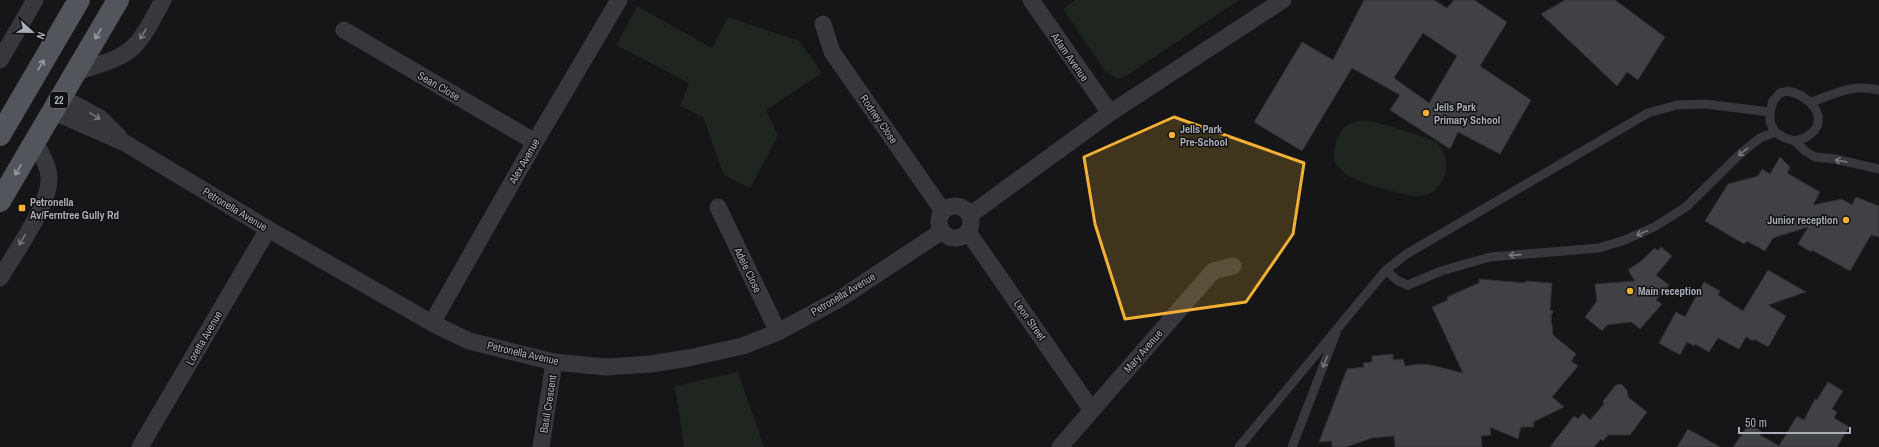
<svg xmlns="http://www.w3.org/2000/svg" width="1879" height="447" viewBox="0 0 1879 447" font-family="'Archivo Narrow',sans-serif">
	<rect width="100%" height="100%" fill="#161618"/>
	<path fill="#1e261f" d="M1075 0H1239L1126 76 1117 79 1105 71 1063 9Z
		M637 6 712 48 728 17 799 41 822 73 766 110 778 136 750 188 724 175 703 117 680 106 689 83 616 45Z
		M1357 121C1361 121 1366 120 1369 121 1378 122 1431 138 1436 142 1460 164 1439 205 1407 195 1387 189 1339 182 1334 158 1333 154 1335 148 1336 143 1339 130 1345 125 1357 121Z
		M738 372 764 447H684L675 386Z"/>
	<path fill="#404145" stroke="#303034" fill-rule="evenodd" d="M1364 0H1434L1447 8 1454 0H1474L1507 22 1480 66 1531 100 1500 154 1458 132 1450 149 1390 110 1400 95 1352 68 1302 151 1254 122 1302 42 1333 60ZM1423 33 1457 56 1429 103 1394 78Z
		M1565 0H1615L1665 37 1638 80 1627 72 1617 86 1541 14Z
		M1780 157 1790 167 1787 173 1820 192 1813 205 1842 199 1852 205 1856 197 1879 206V237L1871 235 1850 271 1812 250 1811 252 1798 244 1808 227 1773 238 1765 251 1747 241 1744 244 1705 221 1728 184 1758 176 1762 169 1770 174Z
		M1661 247 1672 256 1656 275 1669 285 1656 300 1662 304 1640 329 1631 322 1607 325 1602 331 1585 317 1597 301 1595 284 1635 281 1628 270 1640 262 1655 248 1658 251Z
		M1768 270 1806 292 1768 305 1786 316 1768 347 1754 339 1753 341 1746 337 1739 349 1718 338 1709 352 1695 344 1694 346 1687 342 1680 355 1659 343 1676 312 1685 317 1704 282 1720 291 1718 295 1743 311Z
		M1479 279 1525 283 1526 281 1552 283 1550 310 1553 311 1551 316 1553 335 1576 354 1571 361 1578 366 1552 397 1564 407 1533 422 1534 427H1521L1518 439 1490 427 1491 435 1481 436 1482 447H1395L1394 436 1372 438 1346 447H1332V441L1319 442 1347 369 1364 367 1363 363 1372 362V356L1393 354V360L1403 359 1405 366 1422 364 1431 365 1463 373 1432 307 1448 300 1447 297 1479 283Z
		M1828 382 1843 391 1832 409 1837 412 1834 418 1849 427 1837 447H1733L1749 424 1761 431 1760 435 1779 446 1797 416 1804 420 1815 399 1817 400Z
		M1621 384 1627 390 1628 397 1647 412 1630 435H1608L1603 441 1601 439 1594 447H1550L1574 416 1578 419 1583 413 1590 420 1604 404 1603 401 1616 385Z
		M1688 429 1720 447H1677Z"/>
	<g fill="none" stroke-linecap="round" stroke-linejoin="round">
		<path stroke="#37383d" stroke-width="9" d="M1812 102C1836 93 1852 84 1879 90
			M1795 141C1833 132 1820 98 1788 91L1780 93 1773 101 1770 112V122L1775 132 1785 138 1795 141 1805 151 1815 157 1835 159 1879 169
			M1386 270 1398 281 1408 285 1441 271 1490 257 1599 248 1625 240 1654 227 1686 207 1740 154 1760 138 1775 132
			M1239 447 1386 270 1405 255 1648 113 1677 105 1705 104 1770 112
			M1292 447 1336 333"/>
		<path stroke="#37383d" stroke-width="17" d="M1031 0 1110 113
			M823 24 832 52 943 211
			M344 30 535 142
			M0 60 35 0
			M76 72C96 65 123 60 137 43 148 31 155 14 163 0
			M61 97 100 118 119 137
			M52 111 125 143 268 229 432 323 469 341 554 362 606 367 651 364 688 358 743 346 778 332 841 298 942 231
			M939 222a16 16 0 1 1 32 0a16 16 0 1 1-32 0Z
			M718 207 778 332
			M970 215 1110 113 1283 0
			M968 232 1091 409
			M0 278C14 254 50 205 49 178 49 166 40 152 35 141
			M432 323 535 142 619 0
			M140 447 268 229
			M541 447 554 362
			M1060 447 1213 271 1233 266"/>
		<path stroke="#53555c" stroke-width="22" d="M0 135 79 0
			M0 201 118 0"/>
	</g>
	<defs><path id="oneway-shaft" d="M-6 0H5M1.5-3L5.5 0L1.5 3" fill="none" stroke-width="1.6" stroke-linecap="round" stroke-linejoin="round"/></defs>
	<g stroke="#979ba6">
		<use href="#oneway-shaft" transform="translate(98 34) rotate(120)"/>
		<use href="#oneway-shaft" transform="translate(41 65) rotate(-60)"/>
		<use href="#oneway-shaft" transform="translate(18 170) rotate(120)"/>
	</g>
	<g stroke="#757881">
		<use href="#oneway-shaft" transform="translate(143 34) rotate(121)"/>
		<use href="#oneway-shaft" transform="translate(95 116) rotate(31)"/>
		<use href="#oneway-shaft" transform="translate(1743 152) rotate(140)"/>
		<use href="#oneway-shaft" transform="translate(1841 161) rotate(-169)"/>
		<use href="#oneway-shaft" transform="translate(1642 233) rotate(157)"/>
		<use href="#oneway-shaft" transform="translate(22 240) rotate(120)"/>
		<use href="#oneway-shaft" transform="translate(1515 255) rotate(176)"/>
		<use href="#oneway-shaft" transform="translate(1325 362) rotate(111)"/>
	</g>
	<path fill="#f2b134" fill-opacity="0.2" stroke="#f2b134" stroke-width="3" stroke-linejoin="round" d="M1174 117 1304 163 1293 234 1246 302 1125 319 1095 224 1084 157Z"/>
	<g fill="#f2b134" stroke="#111113" stroke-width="1.5">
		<circle cx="1426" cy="113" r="4"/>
		<circle cx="1172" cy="135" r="4"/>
		<rect x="18" y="204" width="8" height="8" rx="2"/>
		<circle cx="1846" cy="220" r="4"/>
		<circle cx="1630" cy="291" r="4"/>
	</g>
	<g text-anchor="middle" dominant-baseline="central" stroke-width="3" stroke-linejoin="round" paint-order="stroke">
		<rect fill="#111113" stroke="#7b7e86" stroke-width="1" x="50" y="92" width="18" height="16" rx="3"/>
		<g font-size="10" font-weight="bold" fill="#a8adb8">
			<text x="59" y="100">22</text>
		</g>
		<g font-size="11" fill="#a8adb8" stroke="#111113">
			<text transform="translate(1070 57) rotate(55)">Adam Avenue</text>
			<text transform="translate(439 86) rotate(30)">Sean Close</text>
			<text transform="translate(879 119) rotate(55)">Rodney Close</text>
			<text transform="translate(524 161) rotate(-60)">Alex Avenue</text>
			<text transform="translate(235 209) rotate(31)">Petronella Avenue</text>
			<text transform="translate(748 270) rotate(64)">Adele Close</text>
			<text transform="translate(843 294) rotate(-31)">Petronella Avenue</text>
			<text transform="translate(1030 320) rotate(55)">Leon Street</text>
			<text transform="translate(204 338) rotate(-60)">Loretta Avenue</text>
			<text transform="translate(1143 351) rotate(-49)">Mary Avenue</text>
			<text transform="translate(523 353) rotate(13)">Petronella Avenue</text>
			<text transform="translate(548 404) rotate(-81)">Basil Crescent</text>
		</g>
		<g font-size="11" font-weight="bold" fill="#a8adb8" stroke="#111113" text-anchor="start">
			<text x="1434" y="107">Jells Park<tspan x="1434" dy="13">Primary School</tspan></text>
			<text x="1180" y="129">Jells Park<tspan x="1180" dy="13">Pre-School</tspan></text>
			<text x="30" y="202">Petronella<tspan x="30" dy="13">Av/Ferntree Gully Rd</tspan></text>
			<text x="1838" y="220" text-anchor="end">Junior reception</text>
			<text x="1638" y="291">Main reception</text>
		</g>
	</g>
	<g transform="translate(32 32) rotate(112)" stroke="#111113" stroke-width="3" paint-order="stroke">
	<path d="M0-3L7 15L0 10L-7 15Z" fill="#a8adb8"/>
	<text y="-6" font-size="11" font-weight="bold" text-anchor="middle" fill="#a8adb8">N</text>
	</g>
	<path d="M1739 427v6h111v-6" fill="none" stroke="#a8adb8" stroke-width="2"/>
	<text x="1745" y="427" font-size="12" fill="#a8adb8" stroke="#111113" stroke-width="3" paint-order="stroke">50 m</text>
</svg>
